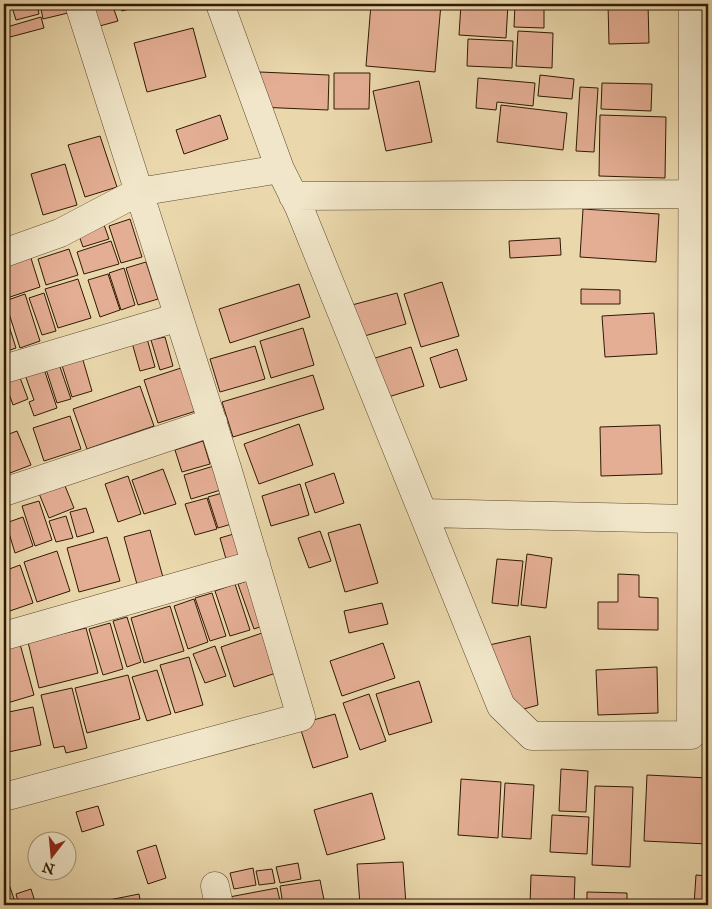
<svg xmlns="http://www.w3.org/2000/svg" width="712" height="909" viewBox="0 0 712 909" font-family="'IM FELL Great Primer',serif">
	<rect width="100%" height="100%" fill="#ead8ac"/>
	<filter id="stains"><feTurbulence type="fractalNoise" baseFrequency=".004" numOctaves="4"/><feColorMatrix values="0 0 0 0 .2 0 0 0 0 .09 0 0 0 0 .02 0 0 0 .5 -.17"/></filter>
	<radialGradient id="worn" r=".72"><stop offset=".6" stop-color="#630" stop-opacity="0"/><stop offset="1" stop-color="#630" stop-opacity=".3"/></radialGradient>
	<path fill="#e4ae94" stroke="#301904" d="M11 4H37L39 14 16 20Z
		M40 4H70L72 12 43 19Z
		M89 4H112L118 21 96 27Z
		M119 4H140V6L122 11Z
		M371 4H441L435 72 366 66Z
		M461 4H508L506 38 459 35Z
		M515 4H544V28L514 27Z
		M608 4H648L649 43 609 44Z
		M41 17 44 28 10 37 7 27Z
		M193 28 206 77 147 92 134 43Z
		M518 31 553 33 552 68 516 66Z
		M468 39 513 41 512 68 467 66Z
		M260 72 329 75 328 110 258 107Z
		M334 73H370L369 109H334Z
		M540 75 574 79 572 99 538 96Z
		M478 78 535 83 533 106 497 102 496 110 476 108Z
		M419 81 432 142 386 151 373 91Z
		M602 83 652 84 651 111 601 109Z
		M580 87 598 88 594 152 576 151Z
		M501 105 567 113 563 150 497 142Z
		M220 115 228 139 184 154 176 130Z
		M600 115 666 117 665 178 599 176Z
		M100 136 117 187 85 197 68 145Z
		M65 164 77 205 43 215 31 174Z
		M583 209 659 214 656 262 580 257Z
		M130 219 142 257 121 263 109 226Z
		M103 222 109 239 83 247 77 230Z
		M560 238 561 255 510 258 509 241Z
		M111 241 119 264 84 274 77 252Z
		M69 249 78 275 46 285 38 259Z
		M30 255 40 287 4 299V263Z
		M146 262 158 299 138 305 126 268Z
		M124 268 135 305 121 310 109 273Z
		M108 274 120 310 100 317 88 280Z
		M78 279 91 318 58 328 45 289Z
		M442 282 459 336 421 347 404 294Z
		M299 284 310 317 230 343 219 309Z
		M581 289 620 290V304H581Z
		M44 293 56 331 42 335 29 298Z
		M397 293 406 324 361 337 352 305Z
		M25 294 40 341 20 348 5 301Z
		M4 310 16 348 4 352Z
		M654 313 657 354 605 357 602 316Z
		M303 328 314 365 271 378 260 341Z
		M146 335 155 367 140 371 131 339Z
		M165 337 173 366 160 370 151 340Z
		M255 346 265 379 220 392 210 359Z
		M411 347 424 386 385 398 372 359Z
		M457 349 467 380 440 388 430 358Z
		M80 350 92 391 72 397 59 356Z
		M59 364 71 399 57 403 46 369Z
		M43 366 57 408 34 416 29 402 34 400 24 372Z
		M181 368 196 411 158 423 144 380Z
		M19 375 28 399 13 405 4 380Z
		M313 375 324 409 233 437 222 402Z
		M140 386 154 426 87 449 73 409Z
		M70 416 81 449 44 461 33 428Z
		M299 424 313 465 259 484 244 444Z
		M660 425 662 474 601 476 600 427Z
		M17 431 31 465 10 473 4 457V436Z
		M203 441 210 464 182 472 175 450Z
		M217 465 224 489 191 499 184 475Z
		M163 469 176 504 144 514 132 480Z
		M334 473 344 503 315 513 305 483Z
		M128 476 141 514 118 522 105 484Z
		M63 481 74 508 49 518 38 491Z
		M300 484 309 515 271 526 262 496Z
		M226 492 235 523 218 528 208 497Z
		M207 498 217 529 195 535 185 504Z
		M39 501 52 540 35 546 22 506Z
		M86 508 94 532 77 537 70 512Z
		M66 516 73 538 56 542 49 521Z
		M23 517 33 546 15 553 6 523Z
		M360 524 378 583 345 592 328 533Z
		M150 530 164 581 138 588 124 537Z
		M320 531 331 561 309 568 298 538Z
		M237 533 243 554 226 559 220 538Z
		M107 537 120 581 79 592 67 548Z
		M57 551 70 591 37 602 24 562Z
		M527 554 552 558 546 608 521 605Z
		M497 559 523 561 518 606 492 603Z
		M20 565 33 603 4 613V571Z
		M618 574 639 575V597L658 598V630L598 629V602H618Z
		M256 578 271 623 254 629 238 584Z
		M235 584 250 630 230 636 215 591Z
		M212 593 226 636 210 641 195 598Z
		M194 599 208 642 188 649 174 606Z
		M382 603 388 624 349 633 344 611Z
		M170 606 184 651 144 663 131 618Z
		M127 617 141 662 127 667 113 621Z
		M110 623 123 669 103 675 89 629Z
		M86 628 98 673 39 688 28 642Z
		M268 631 282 671 234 687 221 647Z
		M530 636 538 705 510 713 480 647Z
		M383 643 395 678 342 696 330 661Z
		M20 644 34 695 4 704V648Z
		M215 646 226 676 205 683 193 654Z
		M189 657 203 705 175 713 160 665Z
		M657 667 658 713 598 715 596 670Z
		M157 670 171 714 147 721 132 677Z
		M128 675 140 719 87 733 75 688Z
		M419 681 432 722 389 735 376 694Z
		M72 688 87 748 66 753 64 746 54 748 41 695Z
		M369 694 386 741 360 750 343 703Z
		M33 707 41 745 4 753V713Z
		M335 714 348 757 313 768 299 724Z
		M561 769 588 771 586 812 559 811Z
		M647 775 708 778V844L644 841Z
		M461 779 501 782 498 838 458 835Z
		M505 783 534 785 531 839 502 837Z
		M595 786 633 787 630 867 592 865Z
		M372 793 385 839 327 855 314 810Z
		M98 806 104 825 82 832 76 812Z
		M552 815 589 817 587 854 550 852Z
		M156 845 166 878 148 884 137 851Z
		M403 862 406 905H360L357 864Z
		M298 863 301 879 280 883 276 867Z
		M253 868 256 885 234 889 230 873Z
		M272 869 275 883 259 885 256 871Z
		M531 875 575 877 574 905H530Z
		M696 875 708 876V905H694Z
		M320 880 325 905H283L280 886Z
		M9 884 15 902 4 905V886Z
		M277 888 281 905H226L224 898Z
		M31 889 36 905H19L16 894Z
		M587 892 627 893V905H587Z
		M139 894 141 905H111L109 900Z"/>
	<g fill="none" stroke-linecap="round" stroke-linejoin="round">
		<defs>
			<path id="minor" d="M220 4 280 169 299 207 501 706 532 736 691 735 693 4
				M293 196 692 194
				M4 253 60 233 138 192 280 169
				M4 369 179 317
				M4 492 213 422
				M423 513 691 519
				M4 636 256 564
				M4 797 301 717 227 468 79 4
				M215 886 219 905"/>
		</defs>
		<use href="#minor" stroke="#5e492e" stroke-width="29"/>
		<use href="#minor" stroke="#f1e6c9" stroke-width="28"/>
	</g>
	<rect width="712" height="909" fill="none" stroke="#ead8ac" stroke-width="20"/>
	<rect x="5" y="5" width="702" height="899" fill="none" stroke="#301904" stroke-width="2.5"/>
	<rect x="10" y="10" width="692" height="889" fill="none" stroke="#301904"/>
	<g transform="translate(52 856) rotate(196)"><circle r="24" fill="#f1e6c9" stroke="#a4947a"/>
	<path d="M0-4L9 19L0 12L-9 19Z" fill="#8f2418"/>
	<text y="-8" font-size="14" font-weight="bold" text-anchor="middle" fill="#301904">N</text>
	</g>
	<rect width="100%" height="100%" filter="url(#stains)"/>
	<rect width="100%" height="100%" fill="url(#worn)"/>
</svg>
